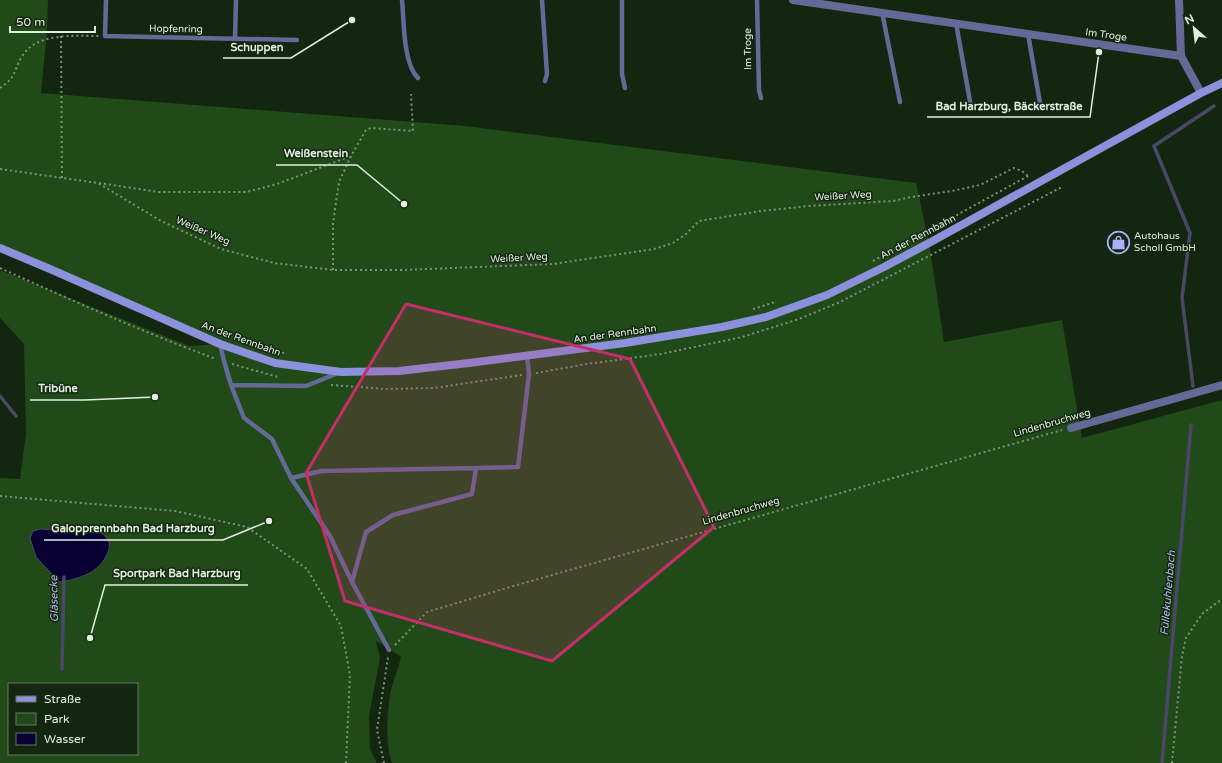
<svg xmlns="http://www.w3.org/2000/svg" width="1222" height="763" viewBox="0 0 1222 763" font-family="'Varela Round',sans-serif">
	<rect width="100%" height="100%" fill="#13260f"/>
	<path fill="#204a18" fill-rule="evenodd" d="M0 0H48L47 31 41 93 465 126 916 183 929 243 944 342 1062 320 1082 438 1222 400V763H392C385 744 387 714 390 694 393 682 398 669 401 657L376 641 380 658 369 716 370 749 377 763H0V478L20 479 26 434 24 344 0 318V270L189 346 219 344 0 249ZM9 684H137V754H9Z"/>
	<path fill="#090034" stroke="#4a4868" d="M41 529 102 533C109 540 111 543 108 552 100 573 79 579 59 582L36 557 30 538 33 531Z"/>
	<g fill="none" stroke-linecap="round" stroke-linejoin="round">
		<path stroke="#4a4868" stroke-width="3.5" d="M1193 386 1182 298 1190 233 1154 146 1214 106
			M0 396 16 416
			M62 669 64 577
			M1162 763 1191 425"/>
		<path stroke="#80907d" stroke-width="2" stroke-dasharray="2 3" stroke-linecap="butt" d="M61 36 62 178
			M0 88C16 77 13 73 21 58 35 32 74 36 99 36
			M0 169 98 183 161 221 221 249 274 263 333 270H402L553 264 654 249 673 243 686 234 699 221 761 211 809 206 893 201 911 197 952 191 980 185 1014 168 1022 171 1028 176
			M99 183 159 192H246L277 184 351 156
			M873 261 1028 176
			M0 268C71 300 143 332 216 359
			M333 270V223L339 182 351 156 366 130 371 128 413 131 411 94
			M753 309 775 302
			M263 347 287 354
			M232 364 278 377
			M536 373 587 364 661 354 742 337 799 319 840 302 1062 187
			M331 385 385 389 434 388 522 375
			M0 496 175 511 247 527 307 569 341 626 350 675 346 763
			M395 645 427 612 510 587 1062 430
			M384 763 377 730 388 657
			M1172 763 1182 656 1186 638 1202 614 1222 599"/>
		<path stroke="#646997" stroke-width="4.5" d="M106 0 105 36 297 40
			M402 0C404 20 403 64 418 78
			M542 0 547 74 545 81
			M622 0V74L625 88
			M757 0 759 90 761 98
			M882 12 900 102
			M956 23 971 107
			M1028 34 1040 103
			M235 39 236 0
			M220 344 224 361 231 385 244 418 272 439 291 478 330 536 352 582 389 650
			M231 385 306 386 338 373
			M291 478 322 471 476 468
			M352 582 366 532 393 515 472 494 476 468 518 467 529 374 527 356"/>
		<path stroke="#646997" stroke-width="8" d="M793 0 1181 56
			M1179 0 1181 56 1201 93
			M1071 428 1222 385"/>
		<path stroke="#8b91db" stroke-width="8" d="M0 248 50 269 220 344 275 363 341 372 399 371 469 363 625 343 722 327 766 317 827 295 884 267 929 243 1201 93 1222 83"/>
	</g>
	<path fill="#c52e68" fill-opacity="0.2" stroke="#c52e68" stroke-width="3" stroke-linejoin="round" d="M406 304 630 359 714 527 552 661 345 601 306 473Z"/>
	<defs>
		<symbol id="shop-ring" viewBox="-11 -11 22 22"><circle r="9.5" fill="#13260f" stroke="#a9b0fc" stroke-width="1.5"/><path d="M-5-2.5h2.3a2.7 3.5 0 0 1 5.4 0H5L5.5 6h-11ZM-1.5-2.5h3a1.5 2.3 0 0 0-3 0Z" fill="#a9b0fc"/></symbol>
	</defs>
	<g fill-rule="evenodd">
		<use href="#shop-ring" x="1106" y="230" width="25" height="25"/>
	</g>
	<g text-anchor="middle" dominant-baseline="central" stroke-width="3" stroke-linejoin="round" paint-order="stroke">
		<g font-size="10" fill="#e2efe0" stroke="#13260f">
			<text transform="translate(176 29) rotate(1)">Hopfenring</text>
			<text transform="translate(1106 35) rotate(8)">Im Troge</text>
			<text transform="translate(748 49) rotate(-91)">Im Troge</text>
			<text transform="translate(843 196) rotate(-3)">Weißer Weg</text>
			<text transform="translate(203 231) rotate(23)">Weißer Weg</text>
			<text transform="translate(918 237) rotate(-28)">An der Rennbahn</text>
			<text transform="translate(519 258) rotate(-3)">Weißer Weg</text>
			<text transform="translate(615 334) rotate(-8)">An der Rennbahn</text>
			<text transform="translate(241 339) rotate(20)">An der Rennbahn</text>
			<text transform="translate(1052 423) rotate(-16)">Lindenbruchweg</text>
			<text transform="translate(741 511) rotate(-16)">Lindenbruchweg</text>
		</g>
		<g font-size="10" fill="#e2efe0" stroke="#13260f" text-anchor="start">
			<text x="1134" y="236">Autohaus<tspan x="1134" dy="12">Scholl GmbH</tspan></text>
		</g>
		<g font-size="11" font-style="italic" fill="#b3b9f0" stroke="#13260f">
			<text transform="translate(1168 593) rotate(-85)">Füllekuhlenbach</text>
			<text transform="translate(54 599) rotate(-91)">Gläsecke</text>
		</g>
	</g>
	<path fill="none" stroke="#e2efe0" stroke-width="1.5" d="M352 20L291 58H223M1099 52L1090 117H927M404 204L357 165H276M155 397L85 400H30M269 521L223 540H44M90 638L105 585H248"/>
	<g fill="#e2efe0" stroke="#13260f" stroke-width="1.5">
		<circle cx="352" cy="20" r="4"/>
		<circle cx="1099" cy="52" r="4"/>
		<circle cx="404" cy="204" r="4"/>
		<circle cx="155" cy="397" r="4"/>
		<circle cx="269" cy="521" r="4"/>
		<circle cx="90" cy="638" r="4"/>
	</g>
	<g font-size="11" text-anchor="middle" font-weight="bold" fill="#e2efe0" stroke="#13260f" stroke-width="3" stroke-linejoin="round" paint-order="stroke">
		<text x="257" y="51">Schuppen</text>
		<text x="1009" y="110">Bad Harzburg, Bäckerstraße</text>
		<text x="316" y="157">Weißenstein</text>
		<text x="58" y="392">Tribüne</text>
		<text x="133" y="532">Galopprennbahn Bad Harzburg</text>
		<text x="177" y="577">Sportpark Bad Harzburg</text>
	</g>
	<rect x="8" y="683" width="130" height="72" fill="#13260f" stroke="#667663"/>
	<rect x="16" y="696" width="20" height="6" fill="#8b91db" stroke="#667663"/>
	<text x="44" y="703" font-size="12" fill="#e2efe0">Straße</text>
	<rect x="16" y="713" width="20" height="12" fill="#204a18" stroke="#667663"/>
	<text x="44" y="723" font-size="12" fill="#e2efe0">Park</text>
	<rect x="16" y="733" width="20" height="12" fill="#090034" stroke="#667663"/>
	<text x="44" y="743" font-size="12" fill="#e2efe0">Wasser</text>
	<g transform="translate(1194 28) rotate(332)" stroke="#13260f" stroke-width="3" paint-order="stroke">
	<path d="M0-3L7 15L0 10L-7 15Z" fill="#e2efe0"/>
	<text y="-6" font-size="11" font-weight="bold" text-anchor="middle" fill="#e2efe0">N</text>
	</g>
	<path d="M10 26v6h85v-6" fill="none" stroke="#e2efe0" stroke-width="2"/>
	<text x="16" y="26" font-size="12" fill="#e2efe0" stroke="#13260f" stroke-width="3" paint-order="stroke">50 m</text>
</svg>
